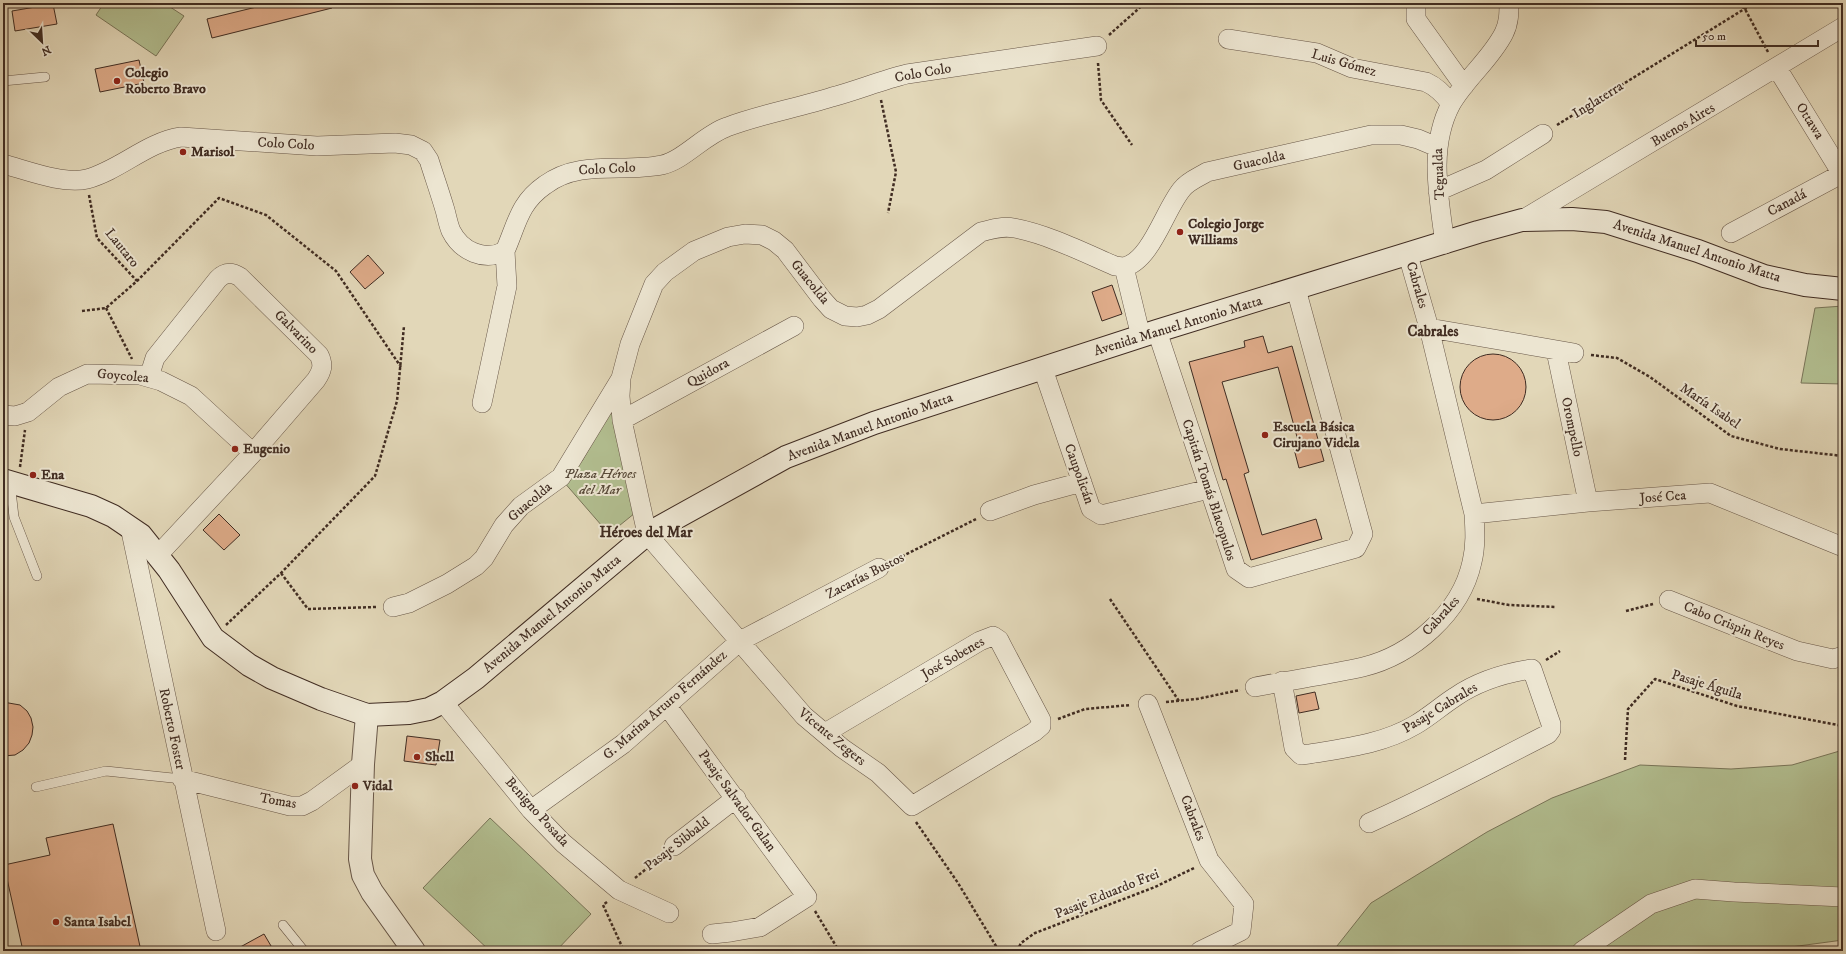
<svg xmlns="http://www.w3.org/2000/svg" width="1846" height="954" viewBox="0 0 1846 954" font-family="'IM FELL DW Pica',serif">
	<rect width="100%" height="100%" fill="#e2d7b8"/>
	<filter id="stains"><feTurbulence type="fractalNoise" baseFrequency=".005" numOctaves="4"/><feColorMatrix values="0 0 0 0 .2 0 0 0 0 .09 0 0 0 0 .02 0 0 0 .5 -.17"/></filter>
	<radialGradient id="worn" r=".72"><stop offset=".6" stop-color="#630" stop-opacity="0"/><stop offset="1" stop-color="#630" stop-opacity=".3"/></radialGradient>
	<path fill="#b2be90" stroke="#797559" d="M104 3H164L184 16 156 56 96 15Z
		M1843 306V384L1801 383 1815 308Z
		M614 404 635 513 609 534 563 481 582 461Z
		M1843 750V940L1761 951H1333L1371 903 1487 832 1552 798 1640 765 1731 769 1792 765Z
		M490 818 591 914 556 951H490L423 888Z"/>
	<path fill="#deab89" stroke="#402c22" d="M273 3H331L332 8 212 38 207 19Z
		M53 4 57 24 15 31 12 11Z
		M139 60 144 83 100 92 95 69Z
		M368 255 384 273 365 289 350 272Z
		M1112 285 1122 314 1102 321 1092 292Z
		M1263 336 1268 353 1292 346 1324 461 1299 468 1294 449 1300 448 1278 367 1222 382 1249 472 1244 474 1262 535 1316 519 1322 539 1251 560 1226 479 1223 480 1189 362 1245 347 1244 341Z
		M1460 387a33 33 0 1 1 66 0a33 33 0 1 1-66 0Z
		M219 514 240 535 224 550 203 530Z
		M1315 692 1319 709 1299 713 1296 696Z
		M3 702 20 705 27 711 31 718 33 727 32 735 29 743 23 750 15 755 3 756Z
		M407 736 440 740 436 765 404 761Z
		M113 824 141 951H23L4 865 50 855 46 838Z
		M264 934 274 951H233Z"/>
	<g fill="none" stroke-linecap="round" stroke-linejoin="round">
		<defs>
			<path id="service" d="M3 81 45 77
				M10 482 14 517 37 576
				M36 787 106 771 182 779
				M283 925 304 951"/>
			<path id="minor" d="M1416 3V19L1464 86
				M1228 39 1317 53 1352 68 1426 82C1437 87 1444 94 1451 104
				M1777 68 1842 174
				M3 164C26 170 64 185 87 179 120 170 147 142 181 137L317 146 395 143 411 145 423 151 429 160C434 176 440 193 445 210 447 217 448 224 451 231 461 251 484 262 505 251 517 224 519 203 545 185 580 159 622 173 662 165 684 160 704 135 727 127 761 114 798 108 832 97 858 90 882 80 907 74L1097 46
				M1438 191 1486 170 1543 134
				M1522 220 1843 27
				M1731 233 1843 173
				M1445 244C1439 198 1428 147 1451 104 1466 78 1491 59 1504 33 1509 23 1509 13 1509 3
				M1124 267 1141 337
				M1429 328 1574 353
				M1157 331 1236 569 1249 578 1356 548 1363 534 1296 289
				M1556 351 1588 502
				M1043 369 1091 509 1101 515 1209 489
				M149 377 155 358 218 279C225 272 232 272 240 277L319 355C324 365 322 371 316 380L253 453 158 555
				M482 403 507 286 505 251
				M3 415 15 416 28 412 59 387 87 374 140 375 161 381 191 396 253 453
				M622 420 794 326
				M990 511 1034 495 1082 482
				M1474 514 1588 502 1710 493 1843 547
				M130 527 216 931
				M1669 600 1797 651 1833 659 1843 656
				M393 607 409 603 447 584 476 566 484 558 504 525 521 506 561 477 620 380
				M1282 681 1294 748 1301 755 1309 754C1345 748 1383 744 1415 725 1429 717 1441 706 1455 697 1477 682 1505 673 1532 669L1551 724V730L1548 734C1489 764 1430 796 1369 823
				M1255 687C1290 680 1327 675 1363 667 1412 655 1461 613 1472 562 1476 546 1475 530 1474 514L1429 328 1408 255
				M443 702 531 810 563 843 619 890 669 913
				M1148 704 1209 860 1244 904 1241 931 1200 951
				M667 706 807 897 760 927 731 932 712 934
				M825 733 980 641 993 636 999 640 1002 646 1041 720V726L1034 732 912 806 878 773 842 748 804 716 647 534 622 420 620 396 621 378 630 344 654 284 665 272 694 251 728 237 745 234 762 235 774 241 785 250 822 299 831 309 845 316 857 317 867 315 879 309 981 232C992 229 1003 226 1014 228 1047 234 1085 253 1115 266 1118 266 1122 267 1124 267 1151 261 1165 209 1182 189 1188 181 1199 177 1207 172L1371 135H1401L1418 139 1437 147
				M182 779 290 806H302L312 801 363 764
				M531 810 623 744 740 641 879 568
				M674 846 736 798
				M1582 951 1651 904 1695 889 1734 892 1843 897"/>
			<path id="tertiary" d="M367 715 363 764 360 859 363 875 372 892 414 951"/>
			<path id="secondary" d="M3 480 91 506 113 516 141 535 169 570 213 638 249 665 272 678 321 699 367 715 409 713 429 709 443 702 476 678 647 534 786 457 874 423 1157 331 1478 232 1522 220 1572 219 1606 222 1698 251 1764 276 1805 285 1843 289"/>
		</defs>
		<use href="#service" stroke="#685748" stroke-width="10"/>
		<use href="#minor" stroke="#685748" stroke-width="20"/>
		<use href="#tertiary" stroke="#685748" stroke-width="24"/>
		<use href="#secondary" stroke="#402c22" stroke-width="24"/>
		<path stroke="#402c22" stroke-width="2.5" stroke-dasharray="3 2" stroke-linecap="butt" d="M1738 3 1745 9 1768 52
			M1109 35 1145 3
			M1098 63 1101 100 1132 145
			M881 100 896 172 888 213
			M1557 125 1754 3
			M89 195 97 238 137 281
			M106 308 132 359
			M82 311 106 308 137 281 219 198 266 215 336 271 401 367
			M1591 355 1617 358 1650 377 1731 436 1780 449 1843 456
			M20 467 25 430
			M893 561 976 519
			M281 573 308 609 376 607
			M1110 599 1179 701
			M1477 599 1509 605 1556 607
			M1626 611 1653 604
			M226 625 281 573 375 476 397 401 404 326
			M1546 660 1560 651
			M1166 702 1197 699 1240 690
			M1058 719 1085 709 1131 705
			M1625 760 1628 709 1655 679 1737 706 1843 726
			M916 822 958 883 999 951
			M635 878 662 856
			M607 902 603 905 624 951
			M815 911 839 951
			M1017 951 1021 943 1035 933 1155 887 1194 868"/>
		<use href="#service" stroke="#ece5d1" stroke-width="9"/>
		<use href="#minor" stroke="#ece5d1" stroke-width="19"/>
		<use href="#tertiary" stroke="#ece5d1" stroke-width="22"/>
		<use href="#secondary" stroke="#ece5d1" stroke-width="22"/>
	</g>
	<g fill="#8f2418" stroke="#ece5d1" stroke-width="1.5">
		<circle cx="117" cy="81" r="4"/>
		<circle cx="183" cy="152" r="4"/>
		<circle cx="1180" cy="232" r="4"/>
		<circle cx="1265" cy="435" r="4"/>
		<circle cx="235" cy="449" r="4"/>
		<circle cx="33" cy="475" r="4"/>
		<circle cx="417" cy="757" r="4"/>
		<circle cx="355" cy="786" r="4"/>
		<circle cx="56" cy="922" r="4"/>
	</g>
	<g text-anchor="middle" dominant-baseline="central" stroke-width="4" stroke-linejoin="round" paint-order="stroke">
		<g font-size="14" fill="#402c22" stroke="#ece5d1">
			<text transform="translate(1344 63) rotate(16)">Luis Gómez</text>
			<text transform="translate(923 73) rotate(-10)">Colo Colo</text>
			<text transform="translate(1598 100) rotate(-32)">Inglaterra</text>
			<text transform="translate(1810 121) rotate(58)">Ottawa</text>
			<text transform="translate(1683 125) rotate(-31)">Buenos Aires</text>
			<text transform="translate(286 144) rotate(3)">Colo Colo</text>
			<text transform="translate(1259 161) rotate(-13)">Guacolda</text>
			<text transform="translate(607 169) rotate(-3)">Colo Colo</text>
			<text transform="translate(1439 174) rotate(-92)">Tegualda</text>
			<text transform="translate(1787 203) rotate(-28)">Canadá</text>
			<text transform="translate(122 248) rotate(51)">Lautaro</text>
			<text transform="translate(1697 251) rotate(18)">Avenida Manuel Antonio Matta</text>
			<text transform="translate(810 282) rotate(51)">Guacolda</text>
			<text transform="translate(1417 285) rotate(74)">Cabrales</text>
			<text transform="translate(1178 326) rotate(-17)">Avenida Manuel Antonio Matta</text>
			<text transform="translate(296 332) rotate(45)">Galvarino</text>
			<text transform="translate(708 373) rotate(-29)">Quidora</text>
			<text transform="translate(123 376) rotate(5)">Goycolea</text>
			<text transform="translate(1710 406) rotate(34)">María Isabel</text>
			<text transform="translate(870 427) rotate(-20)">Avenida Manuel Antonio Matta</text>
			<text transform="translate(1572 427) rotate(78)">Orompello</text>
			<text transform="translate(1079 474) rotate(70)">Caupolicán</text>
			<text transform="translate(1209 490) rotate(72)">Capitán Tomás Blacopulos</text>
			<text transform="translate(1663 497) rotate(-4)">José Cea</text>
			<text transform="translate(530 502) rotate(-40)">Guacolda</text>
			<text transform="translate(865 576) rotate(-27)">Zacarías Bustos</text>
			<text transform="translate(552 614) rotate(-40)">Avenida Manuel Antonio Matta</text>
			<text transform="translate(1441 616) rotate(-48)">Cabrales</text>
			<text transform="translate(1734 626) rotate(22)">Cabo Crispin Reyes</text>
			<text transform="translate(953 658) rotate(-30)">José Sobenes</text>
			<text transform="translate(1707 685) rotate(17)">Pasaje Águila</text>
			<text transform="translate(665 705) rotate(-41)">G. Marina Arturo Fernández</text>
			<text transform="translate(1440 708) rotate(-31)">Pasaje Cabrales</text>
			<text transform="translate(172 729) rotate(78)">Roberto Foster</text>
			<text transform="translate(832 737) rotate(39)">Vicente Zegers</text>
			<text transform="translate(278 801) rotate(10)">Tomas</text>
			<text transform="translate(737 801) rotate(54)">Pasaje Salvador Galan</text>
			<text transform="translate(537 812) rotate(48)">Benigno Posada</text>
			<text transform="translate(1193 818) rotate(69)">Cabrales</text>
			<text transform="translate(677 844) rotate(-38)">Pasaje Sibbald</text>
			<text transform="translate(1107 894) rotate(-22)">Pasaje Eduardo Frei</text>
		</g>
		<g font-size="14" font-weight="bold" fill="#402c22" stroke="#ece5d1" text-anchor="start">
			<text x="125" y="73">Colegio<tspan x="125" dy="16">Roberto Bravo</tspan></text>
			<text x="191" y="152">Marisol</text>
			<text x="1188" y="224">Colegio Jorge<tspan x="1188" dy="16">Williams</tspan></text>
			<text x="1273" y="427">Escuela Básica<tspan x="1273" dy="16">Cirujano Videla</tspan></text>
			<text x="243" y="449">Eugenio</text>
			<text x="41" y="475">Ena</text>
			<text x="425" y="757">Shell</text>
			<text x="363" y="786">Vidal</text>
			<text x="64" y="922">Santa Isabel</text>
		</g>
		<g font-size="14" font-style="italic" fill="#574938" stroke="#ece5d1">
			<text x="600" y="474">Plaza Héroes<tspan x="600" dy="16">del Mar</tspan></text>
		</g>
		<g font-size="15" font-weight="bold" fill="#402c22" stroke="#ece5d1">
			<text x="1433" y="331">Cabrales</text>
			<text x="646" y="532">Héroes del Mar</text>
		</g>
	</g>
	<rect width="1846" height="954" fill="none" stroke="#e2d7b8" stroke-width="16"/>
	<rect x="4" y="4" width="1838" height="946" fill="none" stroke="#402c22" stroke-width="2"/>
	<rect x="8" y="8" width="1830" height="938" fill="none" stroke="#402c22"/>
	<g transform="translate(42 42) rotate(155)" stroke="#ece5d1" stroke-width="3" paint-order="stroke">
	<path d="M0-3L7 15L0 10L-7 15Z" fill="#402c22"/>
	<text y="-6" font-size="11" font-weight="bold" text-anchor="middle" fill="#402c22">N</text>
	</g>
	<path d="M1696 40v6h122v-6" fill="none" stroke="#402c22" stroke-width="2"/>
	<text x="1702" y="40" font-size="12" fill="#402c22" stroke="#ece5d1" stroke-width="3" paint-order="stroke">50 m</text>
	<rect width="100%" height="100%" filter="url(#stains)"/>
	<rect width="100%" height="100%" fill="url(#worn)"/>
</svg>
